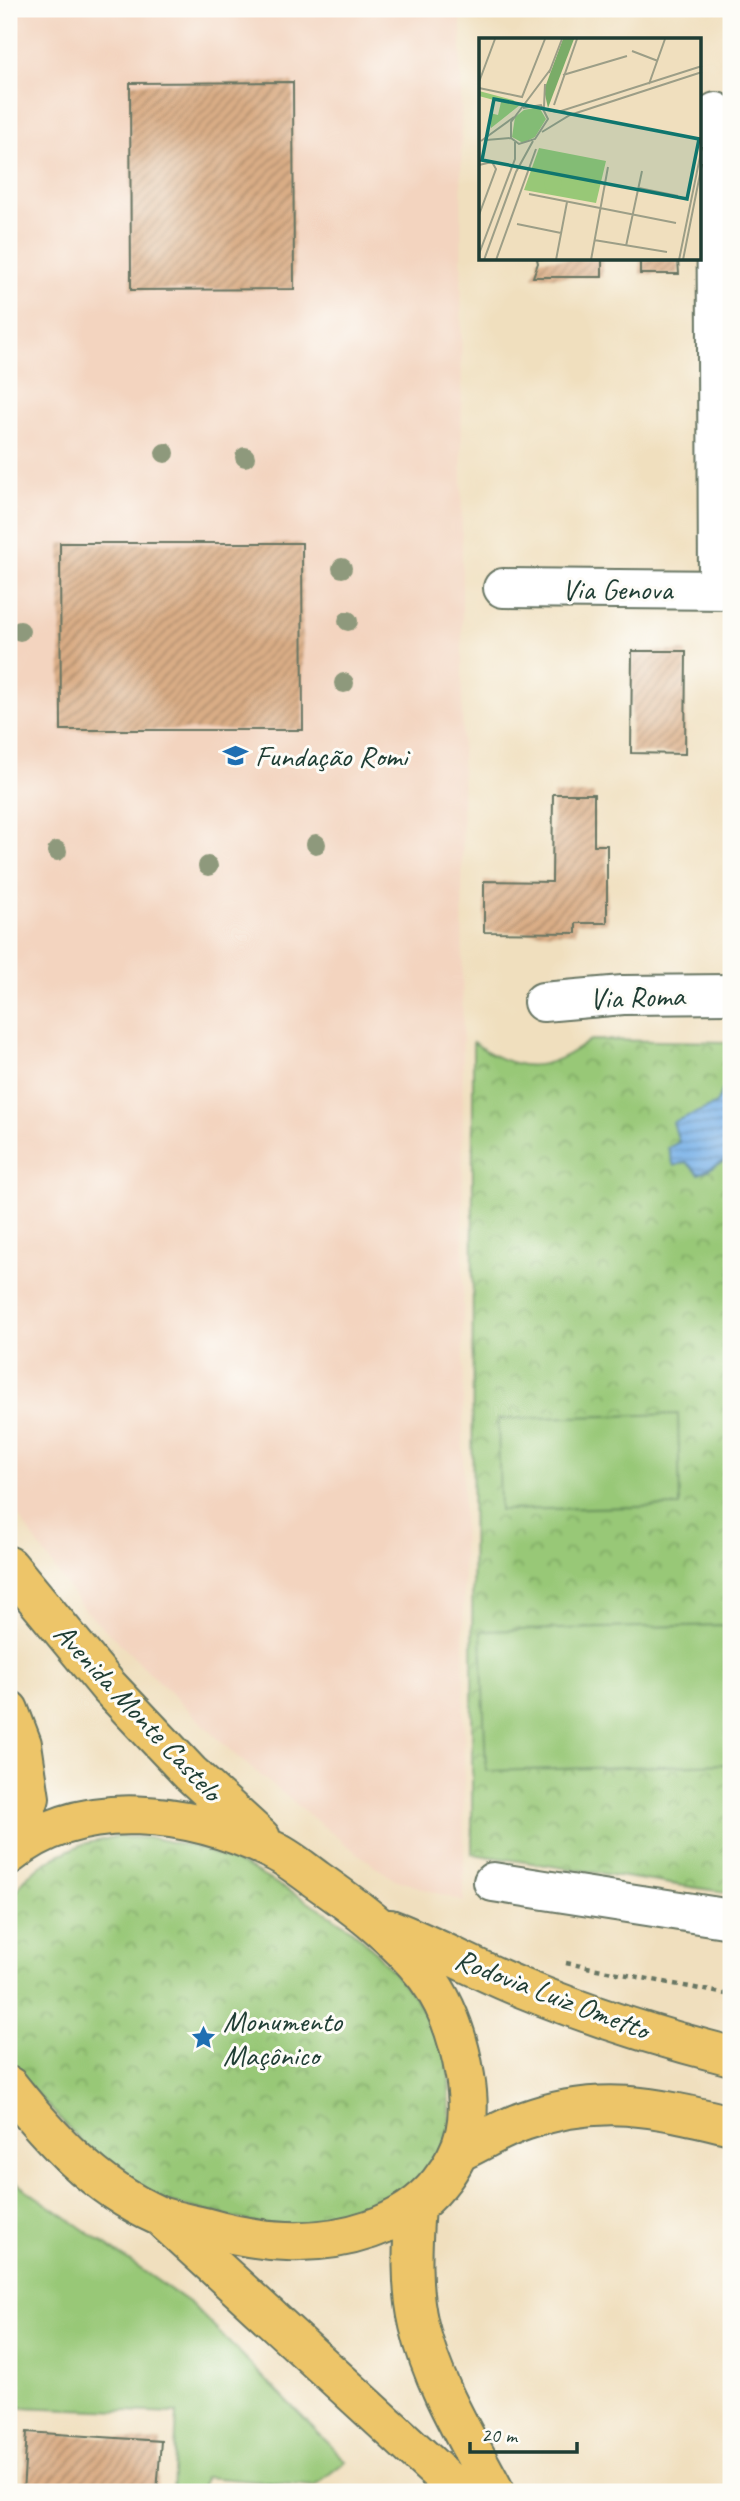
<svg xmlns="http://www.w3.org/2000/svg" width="740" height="2501" viewBox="0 0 740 2501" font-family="Caveat,sans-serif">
	<defs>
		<pattern id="park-crowns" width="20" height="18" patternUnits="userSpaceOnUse" patternTransform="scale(1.75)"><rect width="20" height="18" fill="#98c877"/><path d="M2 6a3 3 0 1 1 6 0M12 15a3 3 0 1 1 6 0" fill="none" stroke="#7ba462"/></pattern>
		<pattern id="water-rules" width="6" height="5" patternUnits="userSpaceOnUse" patternTransform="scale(1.75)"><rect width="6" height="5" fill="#78b1e8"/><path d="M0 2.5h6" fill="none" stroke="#6291bd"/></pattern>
		<pattern id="building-hatch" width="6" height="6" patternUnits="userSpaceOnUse" patternTransform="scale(1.75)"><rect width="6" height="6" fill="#daad86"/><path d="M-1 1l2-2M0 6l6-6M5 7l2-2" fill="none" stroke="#b08e6e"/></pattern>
	</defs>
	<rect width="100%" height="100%" fill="#fdfcf7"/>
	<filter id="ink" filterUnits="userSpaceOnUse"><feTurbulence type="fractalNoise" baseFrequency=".0143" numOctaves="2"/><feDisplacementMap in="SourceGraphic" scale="14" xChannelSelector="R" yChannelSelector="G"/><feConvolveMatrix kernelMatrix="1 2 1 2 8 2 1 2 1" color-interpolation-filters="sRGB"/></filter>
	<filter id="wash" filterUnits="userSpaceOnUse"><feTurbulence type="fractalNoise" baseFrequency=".00686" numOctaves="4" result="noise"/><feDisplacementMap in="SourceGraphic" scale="28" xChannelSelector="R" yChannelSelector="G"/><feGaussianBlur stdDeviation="1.57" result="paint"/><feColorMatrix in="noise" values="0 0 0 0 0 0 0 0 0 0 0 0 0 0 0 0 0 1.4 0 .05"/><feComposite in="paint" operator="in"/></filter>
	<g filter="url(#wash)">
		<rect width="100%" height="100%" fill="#f0dfbe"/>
		<path fill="#f3d4bf" d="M9 9H461L464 1902 392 1878 348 1846 235 1755 81 1606 9 1503Z"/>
		<path fill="url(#park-crowns)" stroke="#5c8256" stroke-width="2" d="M590 1040 731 1042V1893L472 1854 473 1042C517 1074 547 1073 590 1040Z
			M115 1837 153 1838 195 1847 243 1865 318 1907 351 1929 372 1948 415 1998 433 2027 449 2060 450 2129 437 2162 401 2201 290 2231 167 2202 129 2180 92 2153 20 2076 9 2059V1900L29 1874 55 1857 83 1844Z"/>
		<path fill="#98c877" stroke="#5c8256" stroke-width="2" d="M678 1414 680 1506 500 1510 498 1419Z
			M724 1625 728 1764 486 1771 481 1631Z
			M12 2180 191 2304 346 2461 314 2486 205 2477 202 2492H173L177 2413 19 2407 14 2492H9V2184Z"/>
		<path fill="url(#water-rules)" stroke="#4c778e" stroke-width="2" d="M731 1075V1158L699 1174 686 1162 674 1166 668 1148 679 1142 673 1122 715 1105Z"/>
		<g id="blocks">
			<path fill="url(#building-hatch)" d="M293 82 294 289 131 290 130 83Z
				M537 259H602V277H533L538 263Z
				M640 259H678L679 274H640Z
				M60 543H302L303 730H61Z
				M632 651H686L685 754 631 753Z
				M553 794H594V845H607V923H576V933L484 932V881L552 882Z
				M27 2432 161 2441 157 2492H23Z"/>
		</g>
	</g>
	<g filter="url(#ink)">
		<use href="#blocks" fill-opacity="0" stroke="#687664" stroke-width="2"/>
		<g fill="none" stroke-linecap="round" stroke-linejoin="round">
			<defs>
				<path id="minor" d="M716 112 718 589
					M503 588 731 590
					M543 1002 623 995 731 994
					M493 1882 731 1919"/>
				<path id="major" d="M9 1566 108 1686 190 1773 261 1838
					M9 1710 22 1744 30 1798 11 1852
					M9 1855C83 1794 193 1812 272 1850 288 1857 303 1870 317 1880 357 1908 396 1937 426 1976 448 2005 459 2040 465 2076 472 2119 467 2148 439 2183 404 2227 341 2243 287 2241 258 2240 232 2235 204 2227 189 2223 172 2221 157 2215 95 2187 50 2138 9 2086
					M390 1929C435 1946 477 1970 522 1988 590 2016 660 2038 731 2056
					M461 2151C482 2141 503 2128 524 2121 600 2093 656 2107 731 2125
					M415 2207C412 2246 410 2287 419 2325 433 2385 467 2439 495 2492
					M164 2220 460 2492"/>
			</defs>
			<use href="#minor" stroke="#687664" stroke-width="42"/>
			<use href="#major" stroke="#687664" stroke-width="42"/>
			<path stroke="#687664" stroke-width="4.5" stroke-dasharray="5 5" stroke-linecap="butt" d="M566 1963 731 1995"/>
			<use href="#minor" stroke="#fff" stroke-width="38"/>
			<use href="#major" stroke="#edc569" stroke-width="38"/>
		</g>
		<g fill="#8e997b">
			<circle cx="165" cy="453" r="10"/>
			<circle cx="245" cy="457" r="10"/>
			<circle cx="342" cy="568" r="10"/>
			<circle cx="348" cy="621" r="10"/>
			<circle cx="20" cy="631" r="10"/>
			<circle cx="344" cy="683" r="10"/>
			<circle cx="316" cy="844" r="10"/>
			<circle cx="57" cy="851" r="10"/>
			<circle cx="208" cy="866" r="10"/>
		</g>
	</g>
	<defs>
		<symbol id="school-bare" viewBox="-9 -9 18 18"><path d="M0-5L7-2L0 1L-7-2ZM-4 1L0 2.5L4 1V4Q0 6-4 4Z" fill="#1f6fb2" stroke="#fdfcf7" stroke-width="2.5" paint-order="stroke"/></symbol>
		<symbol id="sight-bare" viewBox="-9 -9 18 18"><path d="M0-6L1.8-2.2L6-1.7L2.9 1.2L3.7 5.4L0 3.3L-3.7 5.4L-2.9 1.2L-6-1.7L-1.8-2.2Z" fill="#1f6fb2" stroke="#fdfcf7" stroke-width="2.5" paint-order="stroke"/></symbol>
	</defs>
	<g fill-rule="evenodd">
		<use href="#school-bare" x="218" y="738" width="35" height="35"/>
		<use href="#sight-bare" x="186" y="2020" width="35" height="35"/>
	</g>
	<g text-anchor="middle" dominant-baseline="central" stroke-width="6" stroke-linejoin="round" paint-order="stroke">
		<g font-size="30" fill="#1f3d34" stroke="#fdfcf7">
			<text x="617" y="589">Via Genova</text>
			<text transform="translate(637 997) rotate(-2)">Via Roma</text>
			<text transform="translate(138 1712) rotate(47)">Avenida Monte Castelo</text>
			<text transform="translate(552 1994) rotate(21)">Rodovia Luiz Ometto</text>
		</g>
		<g font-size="30" fill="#1f3d34" stroke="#fdfcf7" text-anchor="start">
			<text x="255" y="756">Fundação Romi</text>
			<text x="223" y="2021">Monumento<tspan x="223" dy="34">Maçônico</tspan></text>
		</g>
	</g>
	<g transform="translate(479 38)">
		<rect width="222" height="222" fill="#f0dfbe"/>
		<path d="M84 1H95L69 70 65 52Z" fill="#7aac68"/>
		<path d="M60 69 67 81 56 99 44 105 33 99 36 79 45 72ZM60 110 127 123 117 165 45 152Z" fill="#98c877"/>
		<path d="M0 53 34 62 41 67 12 90 11 75 19 77 22 64 0 58ZM65 146a9 9 0 1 1 18 0a9 9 0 1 1-18 0Z" fill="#98c877"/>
		<path fill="none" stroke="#9c9e87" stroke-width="2" d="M153 13 179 23M70 35 83 1M84 37 148 18M0 44 16 1M170 46 186 1M0 50 43 59 66 1M75 67 98 1M65 69 66 46M44 70 62 67 69 81 56 101 40 106 32 100V84L71 32M68 72 79 74 223 28M63 94 91 77 223 34M7 102 32 100M2 103 35 79M0 127 13 124 17 131 0 177M160 150 199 158M50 156 197 185M38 186 82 195M115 202 188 214M147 208 163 133M0 216 36 121V104M5 222 37 134 54 103M17 222 57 111M77 222 88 164M112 222 129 129M200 222 223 109M204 222 223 126"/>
		<path fill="#0f766e" fill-opacity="0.15" stroke="#0f766e" stroke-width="3.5" d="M15 61 220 101 208 161 3 122Z"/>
		<rect width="222" height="222" fill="none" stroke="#1f3d34" stroke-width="3.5"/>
	</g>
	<rect width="740" height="2501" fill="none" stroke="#fdfcf7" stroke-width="35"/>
	<path d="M470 2442v10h107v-10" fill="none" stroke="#1f3d34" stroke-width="3.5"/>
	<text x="481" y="2442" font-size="21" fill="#1f3d34" stroke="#fdfcf7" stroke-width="5" paint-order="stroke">20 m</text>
</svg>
